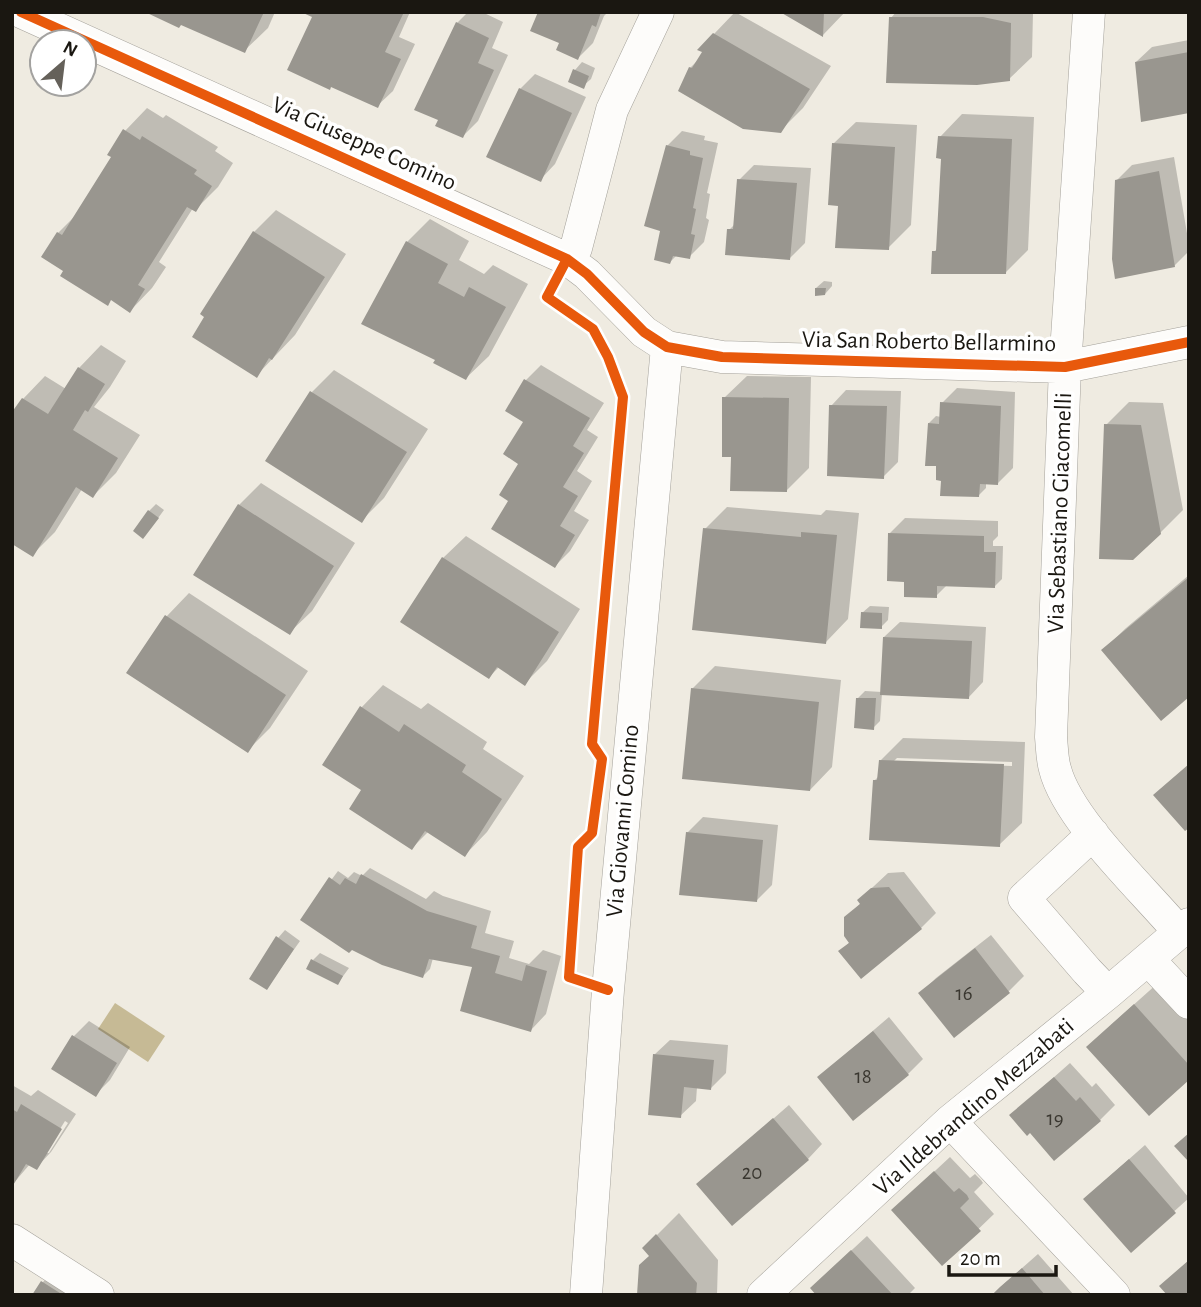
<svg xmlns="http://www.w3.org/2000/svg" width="1201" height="1307" viewBox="0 0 1201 1307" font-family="'Alegreya Sans',sans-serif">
	<rect width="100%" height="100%" fill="#efebe1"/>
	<path fill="#c6ba95" d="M115 1003 165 1036 148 1062 98 1029Z"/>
	<path fill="#0003" fill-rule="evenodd" d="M148 12H275L268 28 245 50 182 23Z
		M306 12H410L399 37 415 44 393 91 377 106 315 16Z
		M468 12H482L503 22 492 48 508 55 478 121 463 136 457 23Z
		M540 12H608L604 16 593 43 578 58 561 43Z
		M735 12 831 66 803 108 780 131 690 68 699 59 714 34Z
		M784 12H845L823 35Z
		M896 12H1033L1032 57 1009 79 891 18Z
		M1189 40V111L1136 62 1152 47Z
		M582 62 595 68 591 79 583 86 570 81 575 70Z
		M535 74 586 97 555 164 540 180 520 89Z
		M147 108 163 118 166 115 218 147 215 151 233 163 218 187 195 210 193 208 159 262 166 267 152 288 130 311 66 271 58 233 78 213 113 157 125 131Z
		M962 114 1034 117 1028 250 1006 272 934 252 938 248 943 158 940 137Z
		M856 122 917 125 911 225 888 248 833 144Z
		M682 131 705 136 704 140 718 143 707 193 710 194 706 218 709 220 704 242 689 257 677 255 670 262 662 230 667 146Z
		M1174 157 1189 245V251L1174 266 1117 180 1132 165Z
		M754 165 811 168 805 243 790 258 729 230 735 224 739 180Z
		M276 210 346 254 295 335 257 375 254 232Z
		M430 219 469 241 459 260 484 274 493 265 528 284 489 356 466 378 437 359 364 323 407 242Z
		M824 281 832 282V286L825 294 816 288Z
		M101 345 126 361 110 387 94 407 140 435 116 473 93 496 82 489 55 532 32 555 23 399 45 376 66 389 79 368Z
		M541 365 604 403 587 430 598 437 577 471 592 481 574 511 589 520 570 551 555 566 510 500 520 463 525 422 526 380Z
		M334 370 428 429 384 498 362 520 312 392Z
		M747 376 811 377 809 468 787 490 724 398Z
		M957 388 1015 392 1013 468 998 483 986 482V488L978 496 942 482 929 423 936 416 941 417 942 403Z
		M846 390 901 391 898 462 883 477 831 406Z
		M1129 402 1163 403 1183 510 1160 533 1106 425Z
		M261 483 355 543 312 611 289 633 239 505Z
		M156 504 164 510 150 529 149 511Z
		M727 507 821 515 826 510 859 513 848 619 826 642 705 529Z
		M905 518 998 521V536L993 541V546H1003L1002 579 994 587 947 585 936 596 906 580 890 533Z
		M466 536 580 609 547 661 525 683 499 667 489 677 443 558Z
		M1189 575V695L1103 650 1126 628Z
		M189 593 308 671 270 728 247 751 129 673 167 616Z
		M870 606 889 607 888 620 881 627 862 613Z
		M900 622 986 627 983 682 968 698 882 693 880 721 873 728 858 698 865 691 882 692 884 637Z
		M715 666 841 680 832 767 810 790 692 689Z
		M383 685 421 709 428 703 487 742 483 749 524 776 487 832 465 855 429 831 412 848 364 789 361 708Z
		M903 738 1025 742 1022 823 999 845 874 781 879 776 881 760ZM897 758 1012 762V766L893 762Z
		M703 817 778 825 772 885 757 900 687 833Z
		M370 868 426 899 434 891 443 896 491 911 485 933 514 941 509 958 529 964 543 950 561 956 546 1014 531 1030 474 965 433 958 430 969 423 976 302 919 338 871 348 878 354 872 362 876Z
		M904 872 936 913 921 928 840 951 850 942 846 918 861 903 859 900 888 873Z
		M285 930 300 941 267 988 278 938Z
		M991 935 1024 976 1009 991 954 1035 921 993 936 978Z
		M320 953 349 968 338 983 313 960Z
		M1158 983 1189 1018V1077L1111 1025Z
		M889 1017 923 1059 908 1074 819 1077Z
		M89 1021 130 1047 110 1080 95 1095 74 1036Z
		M670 1040 728 1045 726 1073 711 1088 697 1087 696 1101 680 1116 654 1055Z
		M1070 1063 1092 1087 1096 1083 1115 1105 1100 1120 1027 1101Z
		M12 1085 31 1096 38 1090 76 1114 51 1152 36 1168 30 1164 12 1185ZM65 1121 68 1123 49 1153H45Z
		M789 1105 822 1144 808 1159 698 1184Z
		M1145 1145 1189 1198 1131 1250 1101 1184Z
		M950 1157 970 1178 975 1174 981 1180 983 1183 974 1192 994 1214 942 1264 908 1196Z
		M679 1213 718 1260 717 1295H639L651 1256 644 1248Z
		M867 1236 915 1288 908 1295H819L827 1273Z
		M1038 1254 1074 1295H992L996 1291Z
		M58 1267 70 1295H34L43 1282Z"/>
	<path fill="#99968f" d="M145 12H264L245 53 181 25 179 28Z
		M301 12H404L385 52 401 59 378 108 331 87 330 90 287 70 312 17Z
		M538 12H601L596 27 592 25 578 60 556 50 559 43 530 31Z
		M780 12H824L823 37Z
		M889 17H983L1011 23 1010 81 977 85 886 83Z
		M456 22 489 38 478 63 494 70 463 138 435 126 438 120 414 110Z
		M713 33 810 89 781 133 743 129 678 91 689 67 692 68 702 52 697 50Z
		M1189 52V113L1141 122 1135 62Z
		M573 69 589 76 584 89 568 82Z
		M519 88 572 113 541 182 486 157Z
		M123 129 140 140 142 136 197 170 194 174 212 186 196 212 187 207 138 285 145 289 130 313 111 300 108 306 60 276 63 271 41 257 57 232 62 235 111 157 107 155Z
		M938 136 1012 139 1006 274H931L932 251H936L941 159 936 158Z
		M832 143 895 147 889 250 835 248 838 206 828 205Z
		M666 145 690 151V155L703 158 693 208 696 209 691 234 695 235 690 259 673 256 670 264 654 260 660 231 644 226Z
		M1159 171 1175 267 1115 279 1112 259 1115 180Z
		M737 179 797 183 790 260 725 255 727 229H733Z
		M253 231 325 277 272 360 269 358 257 378 192 337 204 317 200 314Z
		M406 241 448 264 438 283 464 297 469 287 506 307 466 380 433 363 435 360 361 324Z
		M815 288H826L825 295 815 296Z
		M78 367 105 384 88 412 85 410 73 430 118 458 93 498 76 487 33 557 12 544V412L22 398 48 414Z
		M524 379 590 418 573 446 584 453 563 487 578 496 560 526 575 535 555 568 491 529 508 501 499 495 518 464 503 454 523 422 505 411Z
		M310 391 407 452 362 523 265 461Z
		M722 397 789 398 787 492 730 491 731 457H722Z
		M940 402 1001 406 998 485 980 484 979 497 940 496 941 481 936 480V466H925L928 423 939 424Z
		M829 405 887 406 884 479 827 476Z
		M1104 424 1141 425 1161 534 1133 560 1099 559Z
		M238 504 334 566 290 635 193 575Z
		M148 510 159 518 143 539 133 531Z
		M703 528 801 537V532L837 535 826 644 692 630Z
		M888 533 984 536V552H996L995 588 937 586V598L904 597V582L887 581Z
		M442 557 559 632 525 686 497 667 489 679 400 622Z
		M1189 577V697L1161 721 1101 650Z
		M861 612 882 613V629L860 628Z
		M165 615 286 695 248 753 126 673Z
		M883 637 972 641 969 699 880 695Z
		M691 688 819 702 810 791 682 779Z
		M856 698H876L874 730 854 728Z
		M360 706 399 732 404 724 466 765 462 772 502 799 465 857 425 831 412 850 349 809 361 790 322 765Z
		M879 760 1004 764 1000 847 869 840 873 780H877Z
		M1189 764V828L1185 831 1153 795Z
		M686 832 763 840 757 902 679 895Z
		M361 874 427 911 477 926 471 948 500 956 495 973 522 981 526 965 547 971 531 1032 460 1011 472 967 429 959 423 978 382 965 352 950 349 953 300 920 329 877 340 885 345 878 356 884Z
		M889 887 922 929 861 979 838 951 849 943 844 936V917L860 904 857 900 871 888Z
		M276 936 294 949 267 990 249 979Z
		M975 948 1010 993 954 1038 918 993Z
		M311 959 343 976 338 985 306 969Z
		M1134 1004 1189 1065V1080L1149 1116 1086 1047Z
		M873 1031 909 1075 853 1121 817 1077Z
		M72 1035 117 1063 96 1097 51 1069Z
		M653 1054 714 1060 711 1090 684 1087 681 1118 648 1115Z
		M1054 1077 1076 1101 1080 1097 1101 1121 1054 1161 1030 1133 1027 1136 1009 1115Z
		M21 1104 62 1129 37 1170 26 1164 12 1187V1109L17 1112Z
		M773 1118 809 1160 732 1226 696 1184Z
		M1189 1133V1162L1174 1146Z
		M1129 1159 1176 1213 1131 1253 1083 1199Z
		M934 1171 954 1192 959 1188 967 1195 969 1199 960 1208 981 1231 942 1266 891 1210Z
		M656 1234 697 1283 696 1295H637L639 1265 649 1256 642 1248Z
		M851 1250 893 1295H816L810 1288Z
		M1189 1260V1295H1167L1159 1286Z
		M1022 1268 1045 1295H992L1000 1287Z
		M41 1281 63 1295H32Z"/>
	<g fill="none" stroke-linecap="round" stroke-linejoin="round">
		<defs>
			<path id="street" d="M21 12 567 259 587 274 644 332 667 347 722 357 1065 367 1189 342
				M1089 12 1065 367 1051 737C1052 747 1052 759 1055 769 1068 820 1144 890 1179 932
				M567 259 576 248 612 110 658 12
				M1093 834 1024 898 1087 971 1108 993
				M1148 959 1189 1003
				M950 1121 1114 1295
				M12 1240 98 1295
				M586 1295 608 990 667 347
				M763 1295 950 1121 1108 993 1189 924"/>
		</defs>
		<use href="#street" stroke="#a4a19a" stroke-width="33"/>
		<use href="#street" stroke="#fdfcfa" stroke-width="32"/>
		<defs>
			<path id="cycleway" d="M21 12 567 259 587 274 644 332 667 347 722 357 1065 367 1189 342
				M567 259 547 297 593 329 608 357 623 397 592 744 602 759 592 833 578 847 569 977 608 990"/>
		</defs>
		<use href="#cycleway" stroke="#fff" stroke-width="15"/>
		<use href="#cycleway" stroke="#e8590c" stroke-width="10"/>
	</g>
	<g text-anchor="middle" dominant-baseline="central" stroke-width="7" stroke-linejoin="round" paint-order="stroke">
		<g font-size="21" fill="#3a3730">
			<text x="964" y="993">16</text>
			<text x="863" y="1076">18</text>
			<text x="1055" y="1118">19</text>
			<text x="752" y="1172">20</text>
		</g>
		<g font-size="24" fill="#1a1711" stroke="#fff">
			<text transform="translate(364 144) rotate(24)">Via Giuseppe Comino</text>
			<text transform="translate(929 342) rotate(1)">Via San Roberto Bellarmino</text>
			<text transform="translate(1060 513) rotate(-88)">Via Sebastiano Giacomelli</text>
			<text transform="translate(623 821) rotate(-85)">Via Giovanni Comino</text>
			<text transform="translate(974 1107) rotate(-41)">Via Ildebrandino Mezzabati</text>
		</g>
	</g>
	<rect width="1201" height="1307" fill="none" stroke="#1a1711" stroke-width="28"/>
	<g transform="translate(63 63) rotate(28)"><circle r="33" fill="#ffffff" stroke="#a3a2a0" stroke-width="2"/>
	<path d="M0-5L12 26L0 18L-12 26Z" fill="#65615a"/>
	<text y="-10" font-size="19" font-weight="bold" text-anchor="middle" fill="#1a1711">N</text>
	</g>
	<path d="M949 1265v10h107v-10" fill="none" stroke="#1a1711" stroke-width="3.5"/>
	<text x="960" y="1265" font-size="21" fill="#1a1711" stroke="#ffffff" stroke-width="5" paint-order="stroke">20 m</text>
</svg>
